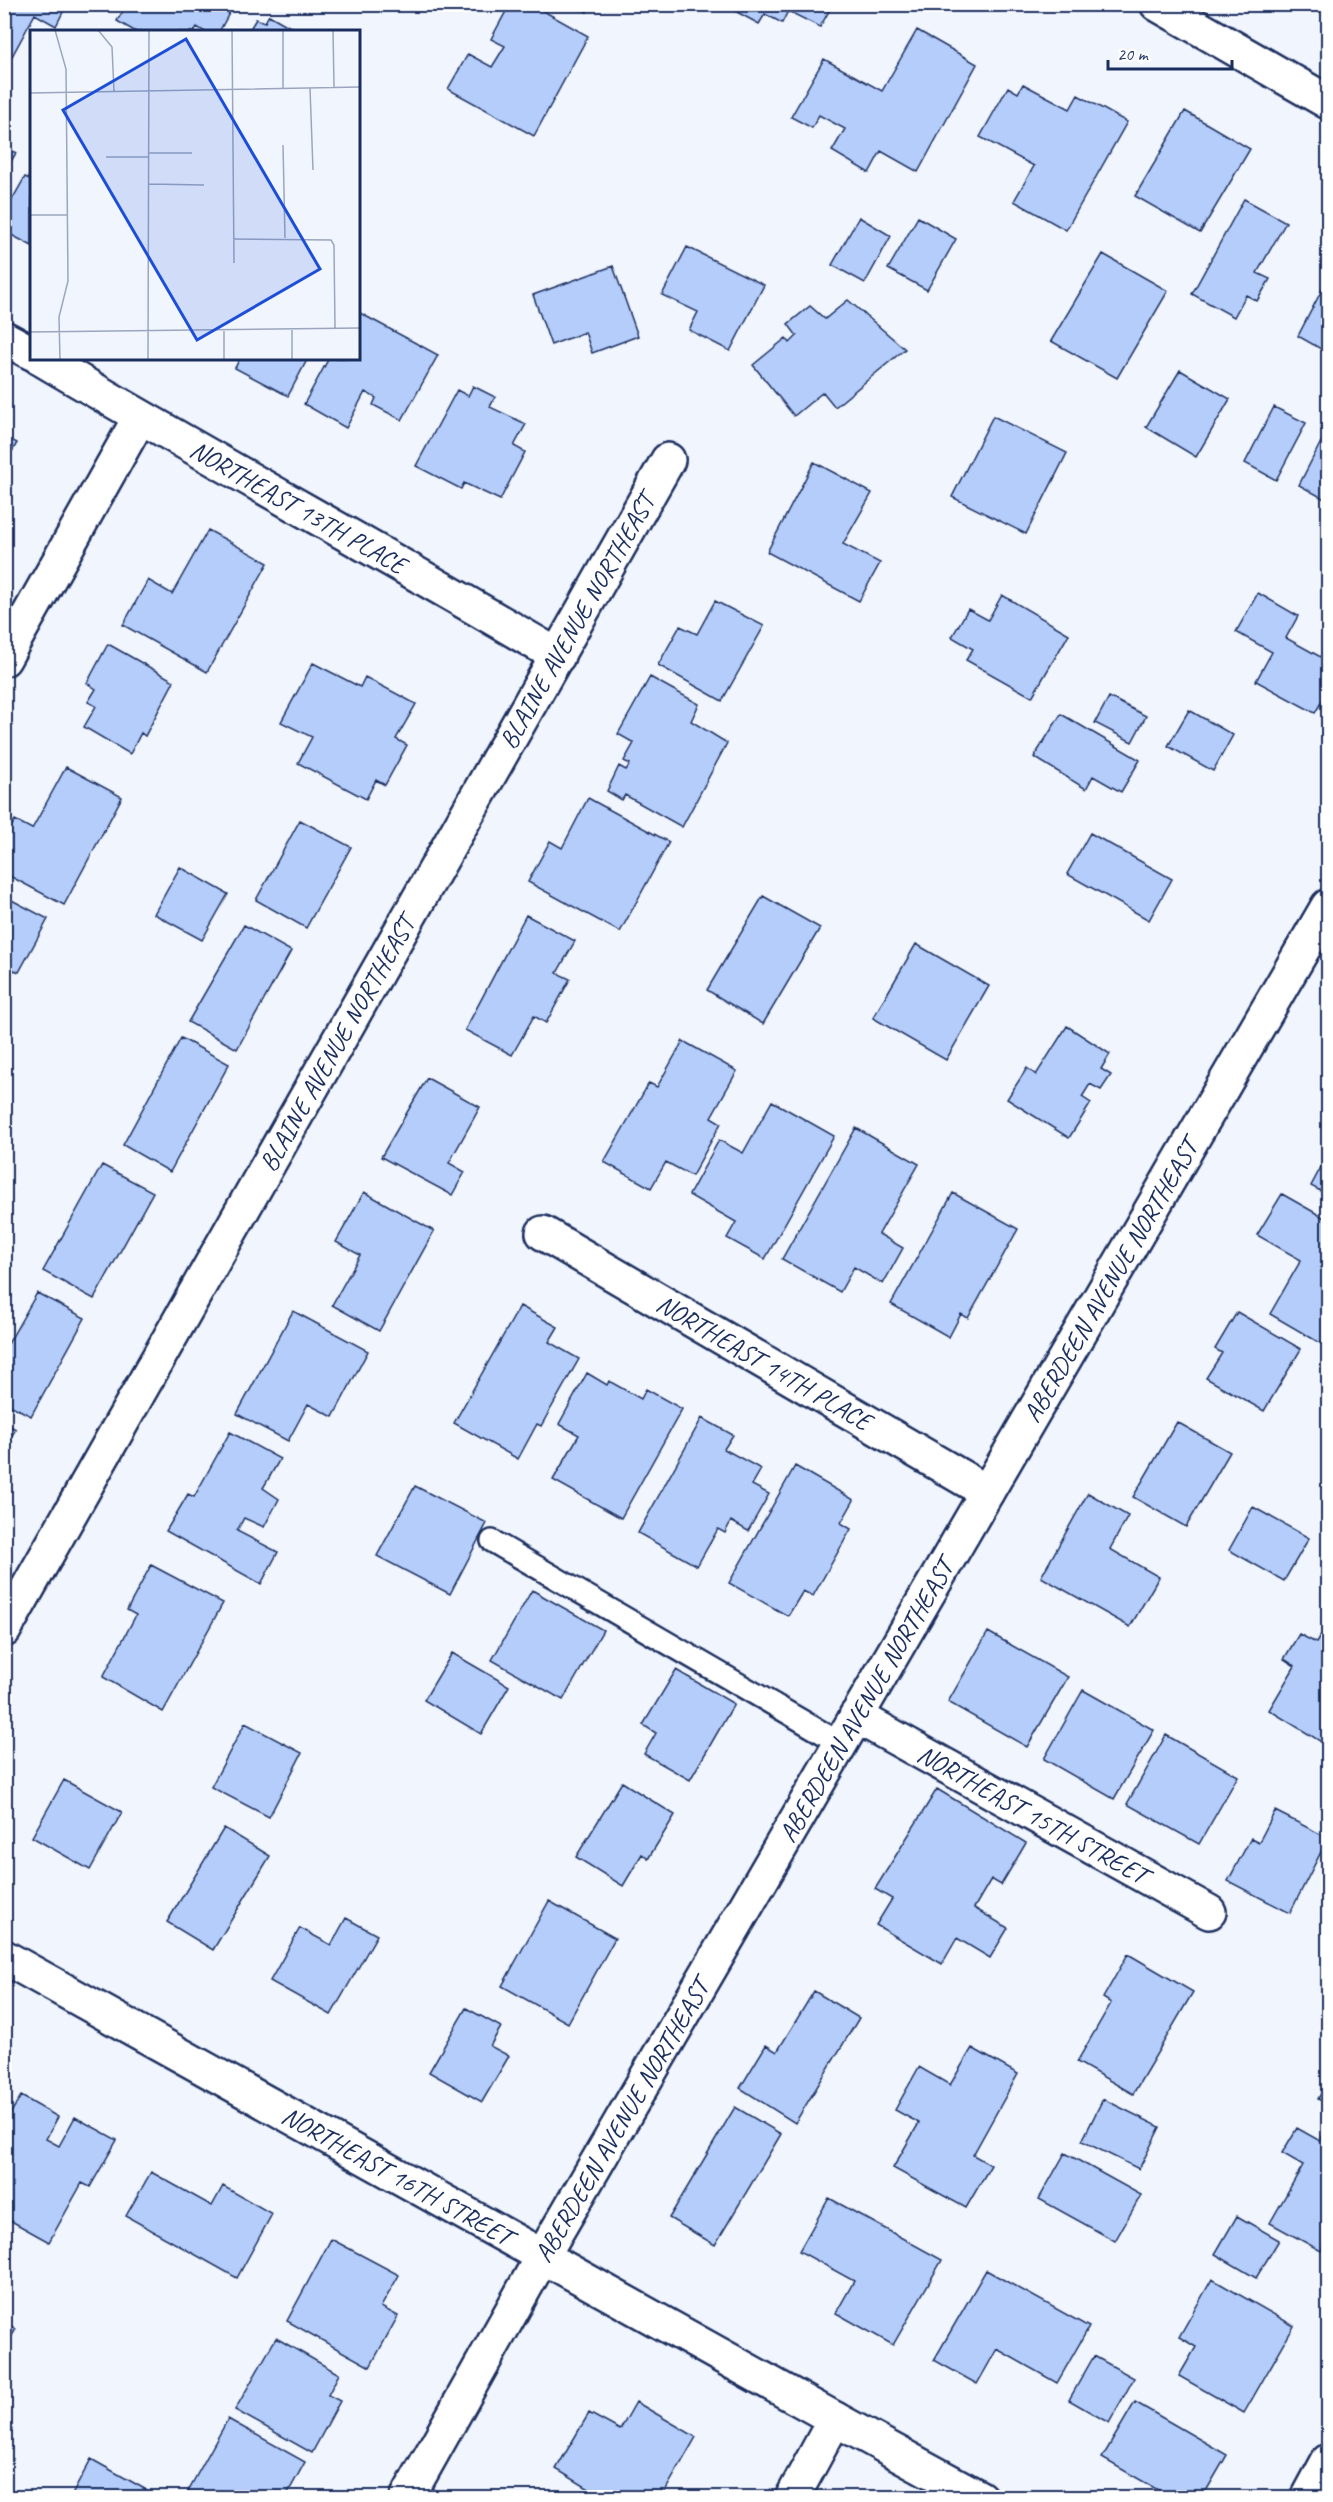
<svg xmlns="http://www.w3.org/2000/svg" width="1333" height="2502" viewBox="0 0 1333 2502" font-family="Caveat,sans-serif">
	<rect width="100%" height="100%" fill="#f0f5fe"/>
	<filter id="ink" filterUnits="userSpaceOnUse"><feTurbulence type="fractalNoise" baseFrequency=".0167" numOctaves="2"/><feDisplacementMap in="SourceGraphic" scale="12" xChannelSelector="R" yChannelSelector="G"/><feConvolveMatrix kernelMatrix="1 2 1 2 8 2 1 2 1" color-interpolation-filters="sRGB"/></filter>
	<g filter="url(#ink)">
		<path fill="#b4cdfb" stroke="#1b2f5e" stroke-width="1.5" d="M4 4H67L56 26 35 14 4 71Z
			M127 4H234L219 32H205L197 27 194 32H136L117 21Z
			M510 4H531L588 36 534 136 448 89 468 54 492 67 505 46 491 39Z
			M572 4H591L587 12Z
			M722 4H833L820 27 788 11 782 23 765 14 759 24Z
			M269 15 299 32H248L256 19 265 22Z
			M917 30 977 64 918 172 881 151 869 173 832 151 845 129 819 115 812 128 791 117 824 59 882 91Z
			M1023 84 1070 109 1078 95 1127 122 1066 230 1014 201 1034 166 980 137 1008 87 1018 93Z
			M1185 111 1250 149 1200 233 1135 196Z
			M4 146 16 153 4 173Z
			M25 177 32 180V246L4 231V214Z
			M1244 199 1286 222 1257 273 1270 279 1257 301 1246 295 1234 317 1192 294Z
			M859 217 891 236 865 283 832 265Z
			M918 217 956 239 927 290 888 269Z
			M687 247 764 285 730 351 689 330 698 312 662 295Z
			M1103 254 1168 291 1117 378 1051 341Z
			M613 266 638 336 592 353 585 332 551 345 533 295Z
			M1328 278V353L1298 336Z
			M848 300 905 349 835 407 823 392 794 416 753 365 786 338 790 343 797 336 788 324 810 306 825 319Z
			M358 312 438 355 402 420 373 405 376 398 365 392 346 428 304 404 329 358H358Z
			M240 358H308L288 396 235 368Z
			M1180 370 1230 399 1196 457 1146 427Z
			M473 386 495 397 490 407 526 424 514 446 525 452 500 500 464 483 461 489 416 466 457 390 468 396Z
			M1274 407 1306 423 1276 480 1245 463Z
			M993 416 1067 453 1026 534 952 497Z
			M4 436 17 443 4 465Z
			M1322 440 1328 444V501L1299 485Z
			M814 462 872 493 843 544 880 563 859 601 767 552Z
			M208 530 268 563 207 672 123 625 148 580 172 594Z
			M1328 574V592L1321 588Z
			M1258 593 1298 616 1286 638 1328 661V691L1315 713 1256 681 1272 652 1236 632Z
			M1002 595 1069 634 1032 697 966 660 973 649 952 637 968 609 988 620Z
			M715 601 764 626 722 701 658 665 680 626 697 634Z
			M108 644 174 681 145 736 141 733 130 754 84 727 96 706 88 702 96 689 87 683Z
			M313 663 360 687 365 677 416 704 396 739 407 745 385 785 376 780 366 799 298 763 312 737 281 722Z
			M650 677 699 704 691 721 727 743 682 827 625 795 622 800 607 791 619 766 626 770 630 764 624 761 634 743 618 734Z
			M1109 697 1146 716 1132 742 1095 723Z
			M1189 710 1233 735 1213 771 1168 746Z
			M1061 714 1140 760 1121 792 1093 776 1086 789 1034 757Z
			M66 767 122 797 64 905 4 873V839L15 820 32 829Z
			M588 798 669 842 620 932 528 882 550 841 562 848Z
			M300 820 351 847 306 928 256 900Z
			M1090 833 1172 879 1149 920 1067 874Z
			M180 867 228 894 202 940 154 914Z
			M4 896 48 919 19 972 14 970 4 986Z
			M763 896 820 928 763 1024 707 990Z
			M526 915 575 941 557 973 570 979 546 1023 534 1016 512 1055 465 1030Z
			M244 925 291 951 237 1049 188 1022Z
			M916 944 989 986 946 1060 873 1018Z
			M1067 1026 1110 1054 1101 1069 1111 1075 1101 1090 1090 1084 1082 1097 1091 1103 1069 1138 1007 1099 1027 1068 1036 1075Z
			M181 1038 229 1064 170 1172 123 1145Z
			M683 1041 737 1071 711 1117 721 1123 692 1176 666 1162 651 1188 604 1162 649 1083 657 1087Z
			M427 1078 480 1107 449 1163 465 1172 452 1195 381 1157Z
			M772 1101 834 1136 765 1259 727 1238 736 1222 689 1195 719 1140 743 1153Z
			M856 1128 919 1164 879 1234 903 1248 883 1284 854 1267 840 1292 782 1259Z
			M1328 1154V1195L1311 1186Z
			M102 1165 153 1192 94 1299 43 1271Z
			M364 1192 434 1231 379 1331 332 1305 360 1255 336 1242Z
			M953 1193 1018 1229 968 1318 961 1314 949 1337 891 1304Z
			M1282 1194 1328 1220V1340L1325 1346 1270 1314 1301 1260 1257 1235Z
			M37 1293 85 1318 31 1416 4 1402V1351Z
			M520 1306 558 1327 549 1342 579 1359 541 1426 537 1424 518 1459 454 1423Z
			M293 1311 368 1351 333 1417 308 1404 288 1441 237 1414Z
			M1237 1312 1301 1349 1264 1411 1206 1378 1222 1353 1215 1349Z
			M587 1373 607 1385 609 1381 641 1399 646 1389 682 1409 621 1518 553 1480 579 1435 559 1424Z
			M702 1418 733 1435 724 1449 761 1469 752 1485 769 1494 748 1531 731 1521 725 1533 718 1529 697 1566 638 1533Z
			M1177 1422 1230 1452 1186 1527 1133 1497Z
			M4 1423 16 1429 4 1448Z
			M230 1432 280 1459 263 1488 279 1499 264 1527 244 1518 237 1531 278 1552 261 1584 166 1531 188 1494 194 1497Z
			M795 1466 854 1500 841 1523 851 1529 813 1596 803 1591 788 1616 729 1583Z
			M415 1486 487 1523 450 1594 377 1556Z
			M1088 1493 1128 1516 1110 1549 1159 1577 1130 1627 1041 1577Z
			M1253 1507 1309 1538 1284 1581 1229 1550Z
			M151 1565 223 1603 163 1712 103 1677 136 1615 127 1610Z
			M532 1590 603 1630 563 1700 492 1660Z
			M1326 1627 1328 1629V1746L1269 1710 1295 1666 1284 1659 1299 1634 1316 1643Z
			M988 1632 1068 1677 1027 1747 948 1702Z
			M452 1653 509 1686 481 1734 424 1700Z
			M676 1670 734 1704 690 1780 644 1754 656 1733 643 1725Z
			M1083 1690 1154 1730 1114 1799 1044 1759Z
			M245 1723 302 1753 269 1817 211 1787Z
			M1166 1735 1238 1776 1199 1844 1127 1804Z
			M64 1780 122 1812 90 1870 32 1837Z
			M622 1782 675 1815 648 1859 642 1854 623 1886 576 1857Z
			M937 1789 1026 1843 1001 1885 991 1879 974 1908 1008 1928 990 1958 957 1938 942 1964 876 1925 892 1899 875 1889Z
			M1275 1811 1328 1838 1290 1913 1228 1881 1251 1838 1259 1842Z
			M224 1828 270 1856 213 1950 167 1922Z
			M549 1901 615 1938 568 2023 502 1986Z
			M346 1918 377 1935 331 2015 270 1981 300 1928 331 1945Z
			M1128 1954 1193 1992 1133 2094 1077 2062 1111 2003 1103 1998Z
			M814 1991 859 2018 795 2123 740 2088 766 2045 777 2052Z
			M466 2008 501 2027 490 2046 509 2056 482 2102 429 2072Z
			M972 2048 1018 2074 973 2155 991 2165 966 2208 893 2168 919 2123 895 2110 919 2067 950 2085Z
			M1328 2081V2105L1318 2099Z
			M21 2096 58 2117 46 2139 59 2146 75 2117 117 2140 90 2187 82 2183 49 2242 4 2217V2124Z
			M1103 2099 1160 2127 1139 2169 1082 2141Z
			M735 2107 781 2134 715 2245 669 2218Z
			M1328 2126V2237L1321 2251 1270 2223 1303 2165 1282 2153 1297 2128 1320 2141Z
			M1065 2153 1141 2195 1115 2241 1039 2199Z
			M151 2172 212 2206 223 2186 272 2214 237 2278 126 2216Z
			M829 2198 942 2260 893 2345 836 2313 854 2281 799 2251Z
			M1237 2216 1279 2240 1256 2278 1215 2254Z
			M331 2239 399 2275 381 2307 398 2316 370 2367 287 2321Z
			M986 2270 1089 2327 1057 2383 997 2349 977 2384 934 2360Z
			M1212 2279 1294 2326 1244 2413 1179 2376 1196 2347 1179 2337Z
			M4 2322 16 2329 4 2349Z
			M276 2338 339 2374 328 2395 340 2401 312 2453 235 2410Z
			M1094 2356 1134 2378 1109 2423 1069 2400Z
			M636 2402 696 2437 661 2498H604L556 2469 589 2413 620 2430Z
			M1135 2402 1227 2455 1202 2498H1172L1102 2458Z
			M228 2419 305 2462 285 2498H199L188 2491Z
			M91 2459 161 2498H76L72 2495Z"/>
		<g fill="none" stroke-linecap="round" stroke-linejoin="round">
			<defs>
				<path id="lane" d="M492 1541 840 1743"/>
				<g id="street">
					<path d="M4 338 32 353"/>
					<path id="s1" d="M40 358C212 460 387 555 558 656"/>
					<path d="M4 659 140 417"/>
					<path id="s2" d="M543 1233 987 1492"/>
					<path id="s3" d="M4 1630 668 460"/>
					<path id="s4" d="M856 1716 1209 1912"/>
					<path id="s5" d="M4 1957 835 2419 980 2498"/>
					<path d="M792 2498 835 2419"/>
					<path d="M1308 2498 1328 2461"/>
				</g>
				<g id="secondary">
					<path d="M1157 4 1328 102"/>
					<path id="s6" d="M407 2498 542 2257 1328 906"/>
				</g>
			</defs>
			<use href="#lane" stroke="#1b2f5e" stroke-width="26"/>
			<use href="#street" stroke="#1b2f5e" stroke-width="38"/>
			<use href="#secondary" stroke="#1b2f5e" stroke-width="38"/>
			<use href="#lane" stroke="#fff" stroke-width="21"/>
			<use href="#street" stroke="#fff" stroke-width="33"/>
			<use href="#secondary" stroke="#fff" stroke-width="33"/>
		</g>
	</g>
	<g text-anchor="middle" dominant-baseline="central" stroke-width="4.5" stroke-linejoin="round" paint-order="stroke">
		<g font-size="26" fill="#1b2f5e" stroke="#fff">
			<text stroke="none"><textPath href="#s1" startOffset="298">NORTHEAST 13TH PLACE</textPath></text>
			<text stroke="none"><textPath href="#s3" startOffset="1160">BLAINE AVENUE NORTHEAST</textPath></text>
			<text stroke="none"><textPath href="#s3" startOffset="674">BLAINE AVENUE NORTHEAST</textPath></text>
			<text stroke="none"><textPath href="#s6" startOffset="1406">ABERDEEN AVENUE NORTHEAST</textPath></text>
			<text stroke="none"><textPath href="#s2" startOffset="256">NORTHEAST 14TH PLACE</textPath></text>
			<text stroke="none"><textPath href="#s6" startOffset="920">ABERDEEN AVENUE NORTHEAST</textPath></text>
			<text stroke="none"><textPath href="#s4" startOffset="202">NORTHEAST 15TH STREET</textPath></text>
			<text stroke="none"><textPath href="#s6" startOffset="434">ABERDEEN AVENUE NORTHEAST</textPath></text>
			<text stroke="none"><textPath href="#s5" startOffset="450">NORTHEAST 16TH STREET</textPath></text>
		</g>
	</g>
	<g transform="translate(30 30)">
		<rect width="330" height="330" fill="#f0f5fe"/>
		<path fill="none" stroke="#9ba6be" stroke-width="1.5" d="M25 0 36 39 38 251 29 287 30 330M68 0 82 17 84 61M202 0 204 233M253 0V58M303 0 304 57M280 58 283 140M0 63 330 57M253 115 255 208M119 123H162M76 127H119M119 154 174 155M0 185H37M203 209 301 210 304 215 305 298M262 300V330M0 302 330 298M118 330 119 0M194 330V301"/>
		<path fill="#1d4ed8" fill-opacity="0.15" stroke="#1d4ed8" stroke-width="3" d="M156 9 290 239 167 310 33 80Z"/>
		<rect width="330" height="330" fill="none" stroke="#1b2f5e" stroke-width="3"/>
	</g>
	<rect width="1333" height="2502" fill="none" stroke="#fff" stroke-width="24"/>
	<rect x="12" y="12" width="1309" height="2478" fill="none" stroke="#1b2f5e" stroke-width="2" filter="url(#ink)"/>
	<path d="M1108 60v9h124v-9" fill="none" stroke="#1b2f5e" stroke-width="3"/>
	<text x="1117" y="60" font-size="18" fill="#1b2f5e" stroke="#ffffff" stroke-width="4.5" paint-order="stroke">20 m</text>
</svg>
